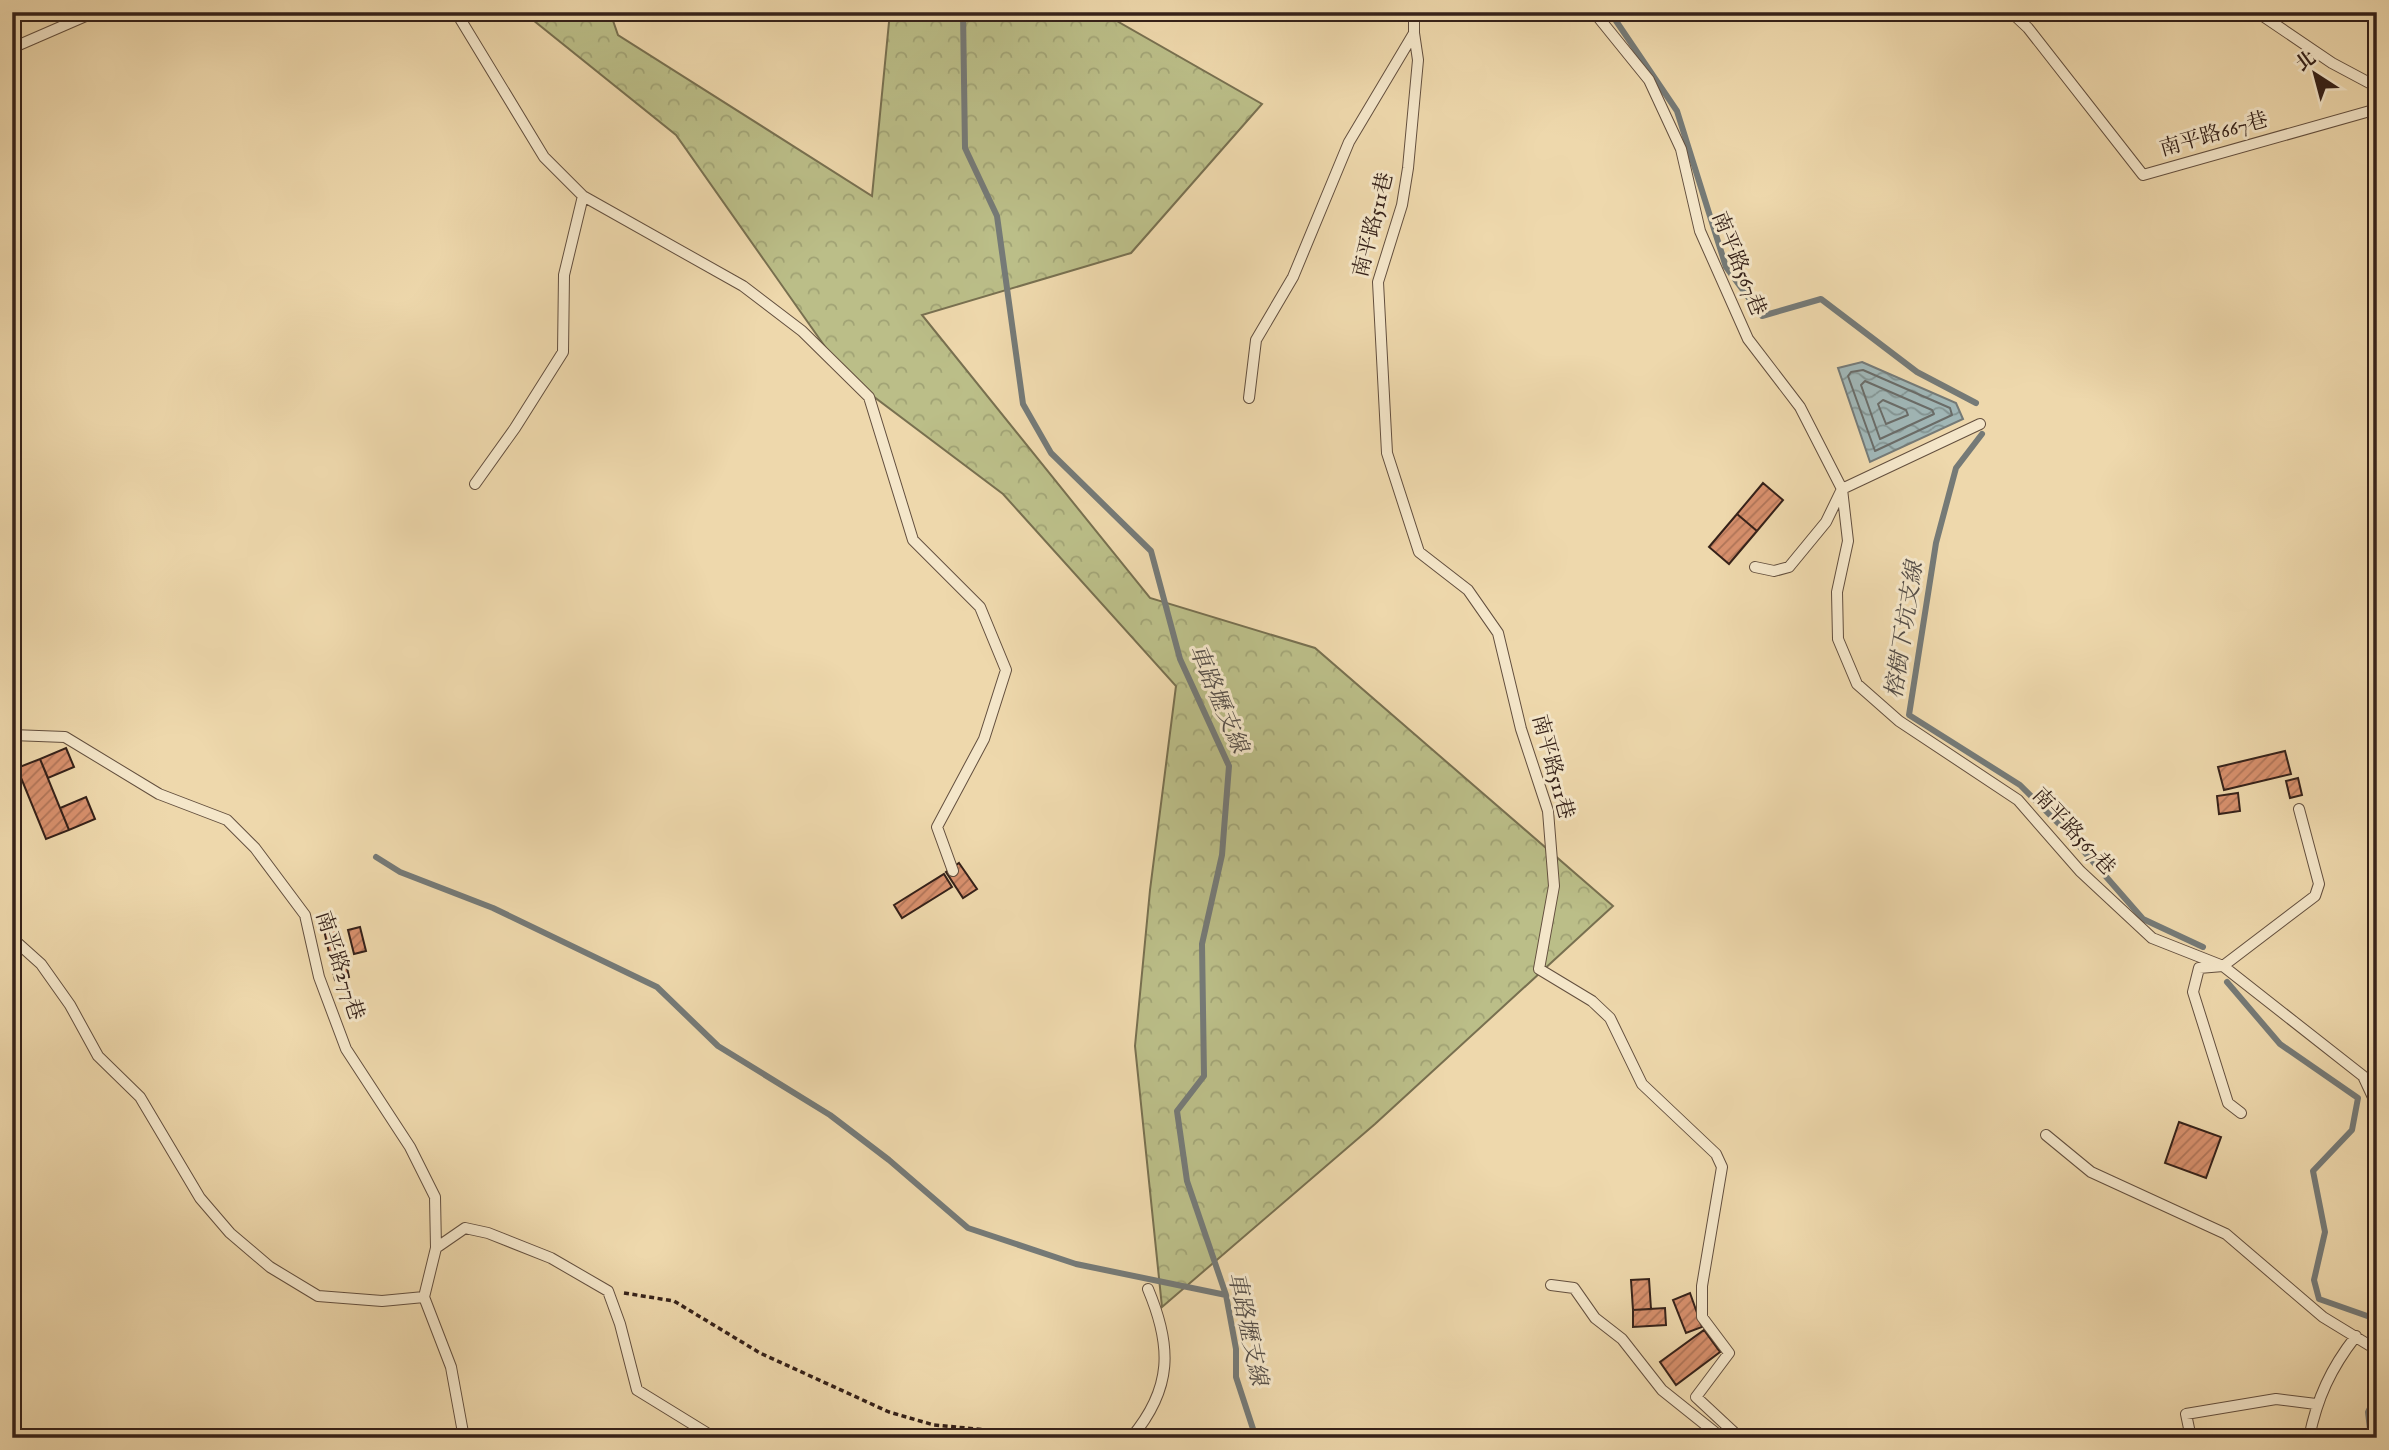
<svg xmlns="http://www.w3.org/2000/svg" width="2389" height="1450" viewBox="0 0 2389 1450" font-family="'IM FELL English','Noto Serif TC',serif">
	<defs>
		<pattern id="forest-crowns" width="20" height="18" patternUnits="userSpaceOnUse" patternTransform="scale(1.75)"><rect width="20" height="18" fill="#bbbe88"/><path d="M2 6a3 3 0 1 1 6 0M12 15a3 3 0 1 1 6 0" fill="none" stroke="#a1a375"/></pattern>
		<pattern id="water-waves" width="16" height="10" patternUnits="userSpaceOnUse" patternTransform="scale(1.75)"><rect width="16" height="10" fill="#a0b6b6"/><path d="M0 5q4-4 8 0t8 0" fill="none" stroke="#839493"/></pattern>
		<pattern id="building-hatch" width="6" height="6" patternUnits="userSpaceOnUse" patternTransform="scale(1.75)"><rect width="6" height="6" fill="#d8906d"/><path d="M-1 1l2-2M0 6l6-6M5 7l2-2" fill="none" stroke="#b07559"/></pattern>
	</defs>
	<rect width="100%" height="100%" fill="#eed8ac"/>
	<filter id="stains"><feTurbulence type="fractalNoise" baseFrequency=".00286" numOctaves="4"/><feColorMatrix values="0 0 0 0 .2 0 0 0 0 .09 0 0 0 0 .02 0 0 0 .5 -.17"/></filter>
	<radialGradient id="worn" r=".72"><stop offset=".6" stop-color="#630" stop-opacity="0"/><stop offset="1" stop-color="#630" stop-opacity=".3"/></radialGradient>
	<path fill="url(#forest-crowns)" stroke="#787050" stroke-width="2" d="M523 12H610L618 35 872 196 890 12H1101L1262 104 1131 253 922 315 1150 598 1315 648 1613 906 1375 1124 1162 1307 1135 1046 1150 890 1176 686 1003 494 845 375 676 135Z"/>
	<path fill="url(#water-waves)" stroke="#757a77" stroke-width="2" d="M1862 362 1956 403 1963 419 1870 462 1838 368Z"/>
	<g fill="none" stroke-linecap="round" stroke-linejoin="round">
		<path stroke="#6a6c68" stroke-width="2" d="M1863 370 1950 408 1952 415 1875 451 1848 376 1851 372Z
			M1865 381 1932 410 1934 414 1880 439 1861 385Z
			M1883 400 1906 410 1908 415 1886 424 1878 404Z"/>
		<path stroke="#757a77" stroke-width="6" d="M963 12 965 148 997 216 1023 404 1051 453 1151 551 1180 659 1229 766 1222 855 1202 944 1204 1076 1177 1111 1187 1181 1226 1295 1236 1349V1377L1256 1438
			M1610 12 1677 111 1726 267 1762 316 1821 299 1917 372 1976 403
			M1982 434 1956 468 1936 543 1909 715 2020 785 2067 832 2143 919 2203 947
			M376 857 400 872 493 908 657 987 718 1046 830 1115 889 1160 968 1228 1076 1264 1226 1295
			M2227 982 2280 1044 2358 1098 2352 1130 2313 1171 2325 1232 2314 1280 2319 1299 2373 1318 2377 1323
			M2371 1438 2368 1412 2377 1394"/>
	</g>
	<path fill="url(#building-hatch)" stroke="#352119" stroke-width="2" d="M1763 483 1783 500 1757 531 1737 514Z
		M1737 514 1757 531 1729 564 1709 547Z
		M66 748 74 767 48 778 40 759Z
		M2285 751 2291 774 2224 790 2218 767Z
		M40 759 69 830 46 839 17 768Z
		M2298 778 2302 795 2290 798 2286 781Z
		M2238 793 2240 811 2219 814 2217 796Z
		M86 797 95 819 69 830 60 808Z
		M959 863 977 889 963 898 946 872Z
		M944 874 952 887 902 918 894 905Z
		M338 927 349 977 335 980 324 930Z
		M360 927 366 951 354 954 348 930Z
		M2179 1122 2221 1137 2206 1178 2165 1163Z
		M1649 1279 1651 1309 1633 1310 1631 1280Z
		M1690 1293 1702 1327 1686 1333 1673 1300Z
		M1665 1308 1666 1325 1633 1327V1310Z
		M1704 1330 1720 1352 1676 1385 1660 1362Z"/>
	<g fill="none" stroke-linecap="round" stroke-linejoin="round">
		<defs>
			<path id="service" d="M456 12 544 157 583 196 743 286 802 331 869 397 913 540 980 607 1006 670 984 739 937 827 953 871
				M1594 12 1649 80 1681 149 1700 231 1748 339 1800 407 1842 489 1848 541 1837 592 1838 639 1857 684 1899 721 2018 800 2080 871 2152 938 2223 966 2363 1076 2377 1106
				M2011 12 2028 28 2143 175 2377 109
				M2257 12 2332 63 2377 87
				M1414 33 1418 60 1408 168 1402 205 1378 282 1387 453 1419 552 1468 590 1498 633 1521 729 1548 811 1554 886 1539 969 1592 1001 1610 1018 1642 1084 1716 1154 1722 1167 1702 1286V1317L1729 1353 1696 1397 1740 1438
				M12 48 95 12
				M1249 398 1256 340 1293 277 1349 142 1414 33V12
				M475 484 515 428 563 352 564 275 583 196
				M1755 567 1774 571 1789 567 1826 522 1842 489 1980 424
				M12 735 65 737 159 794 227 820 255 848 305 915 319 977 346 1049 410 1147 435 1197 436 1248 424 1297 451 1367 464 1438
				M12 938 41 964 70 1005 98 1056 140 1097 200 1198 230 1233 270 1267 318 1296 382 1301 424 1297
				M2241 1113 2228 1103 2193 992 2199 968 2223 966 2315 896 2319 884 2299 809
				M2046 1135 2091 1172 2226 1234 2323 1317 2377 1350
				M436 1248 465 1228 488 1233 551 1258 608 1291 620 1324 637 1390 715 1438
				M1551 1285 1574 1288 1595 1318 1622 1339 1662 1390 1722 1438
				M1131 1438C1173 1388 1172 1346 1148 1289
				M2191 1438 2186 1414 2276 1399 2316 1404
				M2309 1438C2317 1398 2331 1368 2356 1336"/>
		</defs>
		<use href="#service" stroke="#634f3e" stroke-width="12"/>
		<path stroke="#352119" stroke-width="3.5" stroke-dasharray="5 3.5" stroke-linecap="butt" d="M624 1293 674 1301 760 1353 889 1412 934 1425 998 1431 1044 1430 1064 1438"/>
		<use href="#service" stroke="#f4e6c9" stroke-width="10"/>
	</g>
	<g text-anchor="middle" dominant-baseline="central" stroke-width="6" stroke-linejoin="round" paint-order="stroke">
		<g font-size="21" fill="#352119" stroke="#f4e6c9">
			<text transform="translate(2214 135) rotate(-16)">南平路667巷</text>
			<text transform="translate(1374 225) rotate(-76)">南平路511巷</text>
			<text transform="translate(1738 264) rotate(68)">南平路567巷</text>
			<text transform="translate(1552 767) rotate(75)">南平路511巷</text>
			<text transform="translate(2073 832) rotate(47)">南平路567巷</text>
			<text transform="translate(339 966) rotate(72)">南平路277巷</text>
		</g>
		<g font-size="23" font-style="italic" fill="#554e48" stroke="#f4e6c9">
			<text transform="translate(1905 630) rotate(-81)">榕樹下坑支線</text>
			<text transform="translate(1218 699) rotate(67)">車路壢支線</text>
			<text transform="translate(1247 1329) rotate(78)">車路壢支線</text>
		</g>
	</g>
	<rect width="2389" height="1450" fill="none" stroke="#eed8ac" stroke-width="42"/>
	<rect x="14" y="14" width="2361" height="1422" fill="none" stroke="#352119" stroke-width="3.5"/>
	<rect x="21" y="21" width="2347" height="1408" fill="none" stroke="#352119" stroke-width="2"/>
	<g transform="translate(2315 74) rotate(324)" stroke="#f4e6c9" stroke-width="5" paint-order="stroke">
	<path d="M0-5L12 26L0 18L-12 26Z" fill="#352119"/>
	<text y="-10" font-size="19" font-weight="bold" text-anchor="middle" fill="#352119">北</text>
	</g>
	<rect width="100%" height="100%" filter="url(#stains)"/>
	<rect width="100%" height="100%" fill="url(#worn)"/>
</svg>
